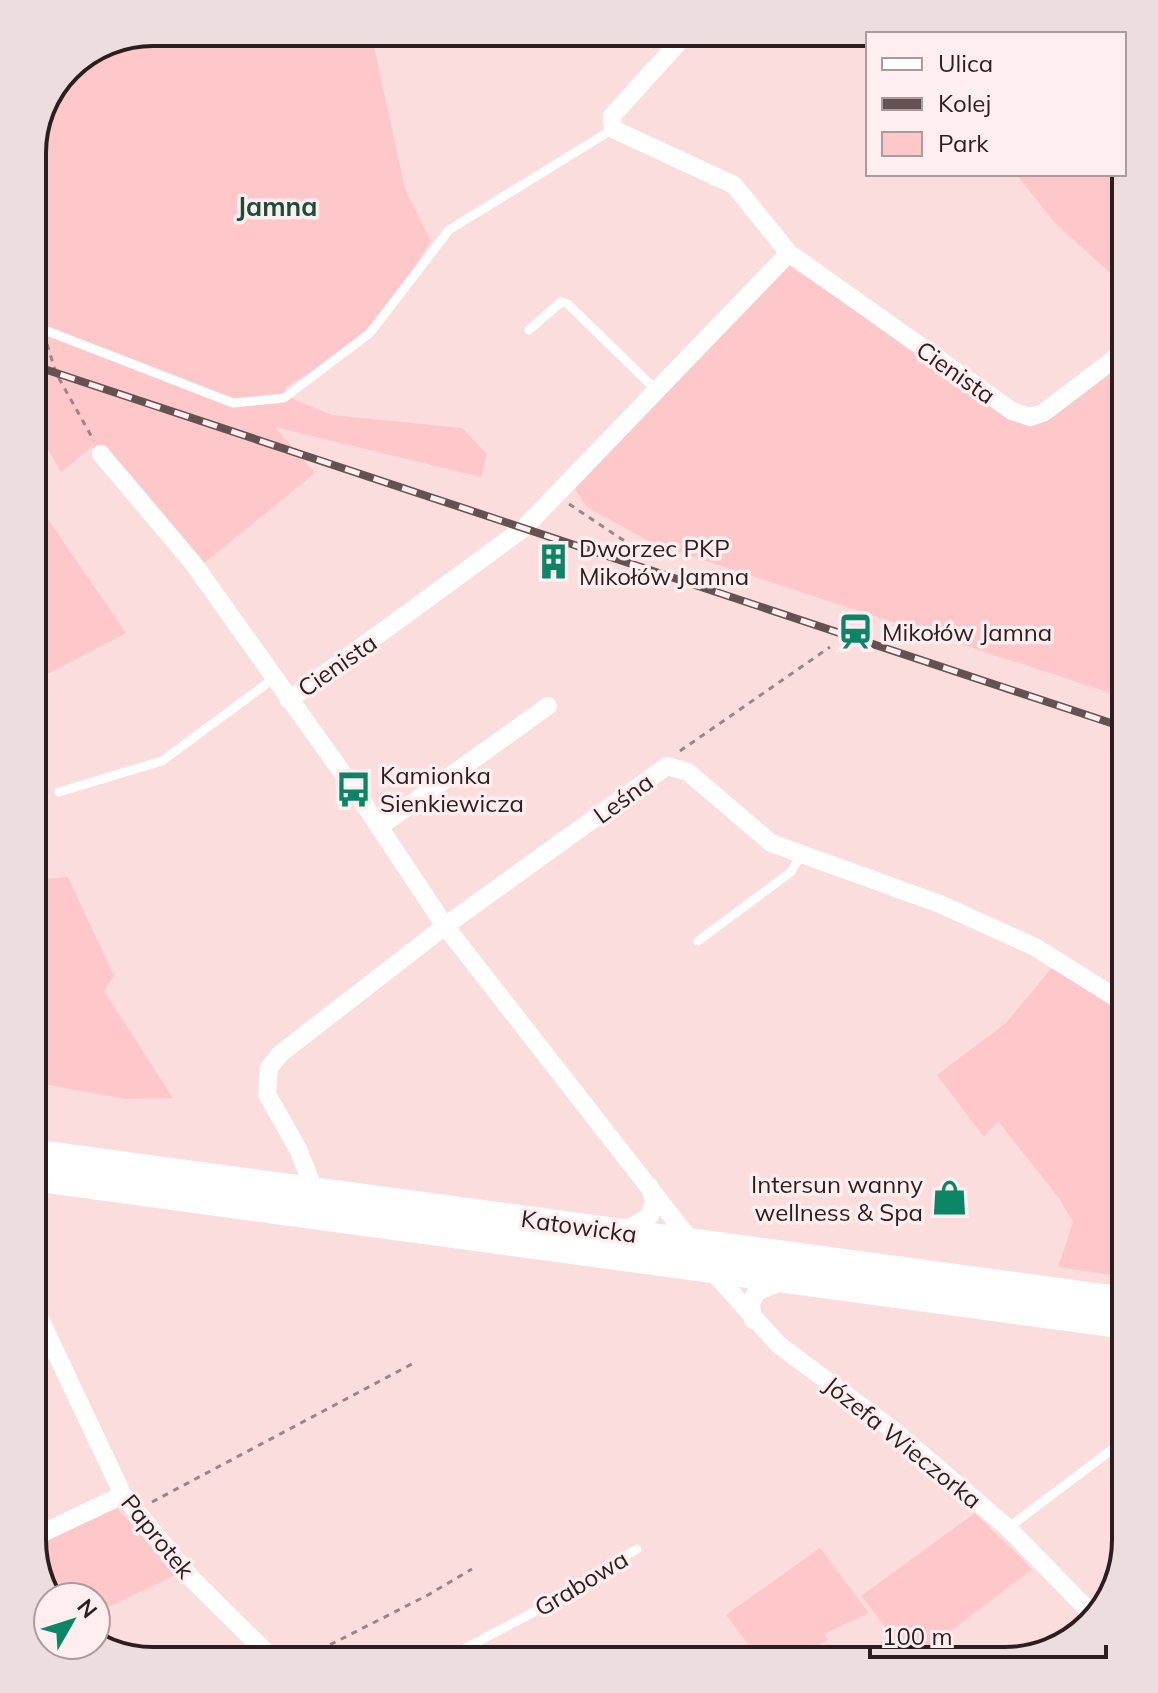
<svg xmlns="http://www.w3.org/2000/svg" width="1158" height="1693" viewBox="0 0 1158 1693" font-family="Mulish,sans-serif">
	<rect width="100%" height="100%" fill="#fcddde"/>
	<path fill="#fec7ca" d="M153 32H379L374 46 405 189 431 241 372 335 285 388 293 399 332 415 462 428 487 454 481 477 275 427 315 473 203 564 92 447 61 472 32 422V144L73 62Z
		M1124 145 1126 153V287L1056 224 1016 174H1124Z
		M788 265 1031 427 1126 360V698L654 544 587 507 575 489Z
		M32 496 126 633 32 682Z
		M32 841 44 879 68 877 114 976 104 991 173 1098 126 1099 32 1082Z
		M1054 965 1126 1015V1277L1058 1267 1073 1222 1059 1198 998 1121 984 1137 937 1075 1006 1023Z
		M115 1505 175 1575 96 1613V1597H48V1600L33 1543Z
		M975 1513 1032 1569 912 1661 861 1596Z
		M820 1548 869 1613 824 1634 828 1640 792 1661H761L726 1615Z"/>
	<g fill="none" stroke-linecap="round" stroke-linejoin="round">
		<path stroke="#9c8586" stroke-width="3" stroke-dasharray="6 6" stroke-linecap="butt" d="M47 344 56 373 94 441
			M569 504 635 548
			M680 751 830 647
			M152 1502 412 1364
			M298 1661 428 1595 472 1569"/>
		<path stroke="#fff" stroke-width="9" d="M32 283 42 329 233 403 284 398 370 333 449 230 613 129
			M529 330 561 302 568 304 657 391
			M59 792 162 761 273 679
			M698 941 791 872 801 855
			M1008 1528 1126 1439
			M1051 1649 1093 1615
			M441 1661 534 1612 637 1549"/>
		<path stroke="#fff" stroke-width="18" d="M688 32 612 116 613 129 734 185 789 253 1012 411 1030 417 1043 413 1126 350
			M101 454 193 563 354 789 445 926 691 1241
			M289 700 524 528 789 253
			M379 827 548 706
			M314 1189 298 1149 267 1094 269 1068 280 1054 445 926 667 766 688 772 771 843 940 904 1035 947 1126 1004
			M623 1232 650 1216 654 1200 649 1186
			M711 1270 779 1345 897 1433 1008 1528 1094 1616
			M32 1302 123 1495 192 1579 275 1661
			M753 1320 751 1304 756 1292 781 1282
			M32 1538 123 1495"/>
		<path stroke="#fff" stroke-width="28" d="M32 1153 1126 1301
			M32 1177 1126 1325"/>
		<defs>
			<path id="rail" d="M32 365 1126 728"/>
		</defs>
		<use href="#rail" stroke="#645253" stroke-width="8"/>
		<use href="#rail" stroke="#ffeeef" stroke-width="5" stroke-dasharray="15" stroke-linecap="butt"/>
	</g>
	<defs>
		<symbol id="building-bare" viewBox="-9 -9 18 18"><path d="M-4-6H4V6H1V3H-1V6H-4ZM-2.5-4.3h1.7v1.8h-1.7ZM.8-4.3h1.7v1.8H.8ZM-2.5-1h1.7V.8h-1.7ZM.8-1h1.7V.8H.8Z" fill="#0a8566" stroke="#ffeeef" stroke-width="2.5" paint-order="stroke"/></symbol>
		<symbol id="station-bare" viewBox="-9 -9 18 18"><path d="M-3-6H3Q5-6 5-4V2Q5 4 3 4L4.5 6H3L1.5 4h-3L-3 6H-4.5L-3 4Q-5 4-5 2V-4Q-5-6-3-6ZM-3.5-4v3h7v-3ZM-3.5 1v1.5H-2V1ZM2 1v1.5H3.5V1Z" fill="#0a8566" stroke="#ffeeef" stroke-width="2.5" paint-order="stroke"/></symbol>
		<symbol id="bus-bare" viewBox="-9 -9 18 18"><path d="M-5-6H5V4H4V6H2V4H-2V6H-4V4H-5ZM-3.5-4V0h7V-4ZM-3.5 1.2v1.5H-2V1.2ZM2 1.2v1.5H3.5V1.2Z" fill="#0a8566" stroke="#ffeeef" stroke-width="2.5" paint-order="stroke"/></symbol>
		<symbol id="shop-bare" viewBox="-9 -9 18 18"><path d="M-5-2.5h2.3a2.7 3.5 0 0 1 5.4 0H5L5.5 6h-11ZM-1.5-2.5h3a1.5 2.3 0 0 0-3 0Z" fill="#0a8566" stroke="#ffeeef" stroke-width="2.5" paint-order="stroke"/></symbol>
	</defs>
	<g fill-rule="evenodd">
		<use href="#building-bare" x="528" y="536" width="51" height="51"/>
		<use href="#station-bare" x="830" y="606" width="51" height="51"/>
		<use href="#bus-bare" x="328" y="764" width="51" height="51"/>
		<use href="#shop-bare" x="924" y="1172" width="51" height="51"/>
	</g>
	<g text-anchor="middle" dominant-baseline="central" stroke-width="7" stroke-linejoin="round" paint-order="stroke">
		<g font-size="24" fill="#2c1e1f" stroke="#ffeeef">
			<text transform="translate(956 372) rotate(35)">Cienista</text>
			<text transform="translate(337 665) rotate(-35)">Cienista</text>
			<text transform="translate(623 798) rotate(-36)">Leśna</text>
			<text transform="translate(579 1226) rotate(8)">Katowicka</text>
			<text transform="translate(903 1442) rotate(39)">Józefa Wieczorka</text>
			<text transform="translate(158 1536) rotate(51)">Paprotek</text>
			<text transform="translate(581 1583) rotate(-31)">Grabowa</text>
		</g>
		<g font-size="24" fill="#2c1e1f" stroke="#ffeeef" text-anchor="start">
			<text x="579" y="548">Dworzec PKP<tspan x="579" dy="28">Mikołów Jamna</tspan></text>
			<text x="882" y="632">Mikołów Jamna</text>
			<text x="380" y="775">Kamionka<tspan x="380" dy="28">Sienkiewicza</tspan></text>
			<text x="923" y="1184" text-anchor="end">Intersun wanny<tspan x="923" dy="28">wellness &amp; Spa</tspan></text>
		</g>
		<g font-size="26" font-weight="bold" fill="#1b4c3c" stroke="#ffeeef">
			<text x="277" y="206">Jamna</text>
		</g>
	</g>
	<path d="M0 0H1158V1693H0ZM153 46H1005A107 107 0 0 1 1112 153V1540A107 107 0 0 1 1005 1647H153A107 107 0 0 1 46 1540V153A107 107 0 0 1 153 46Z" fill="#eeddde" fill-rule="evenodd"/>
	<path fill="none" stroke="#2c1e1f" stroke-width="4" d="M153 46H1005A107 107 0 0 1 1112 153V1540A107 107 0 0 1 1005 1647H153A107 107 0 0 1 46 1540V153A107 107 0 0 1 153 46Z"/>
	<rect x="866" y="32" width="260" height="144" fill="#ffeeef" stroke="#ab9b9c" stroke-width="2"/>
	<rect x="882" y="58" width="40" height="12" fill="#ffffff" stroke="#ab9b9c" stroke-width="2"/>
	<text x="938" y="72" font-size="24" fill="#2c1e1f">Ulica</text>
	<rect x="882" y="98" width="40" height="12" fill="#645253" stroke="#ab9b9c" stroke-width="2"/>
	<text x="938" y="112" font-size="24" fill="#2c1e1f">Kolej</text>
	<rect x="882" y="132" width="40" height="24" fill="#fec7ca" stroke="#ab9b9c" stroke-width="2"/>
	<text x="938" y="152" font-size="24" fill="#2c1e1f">Park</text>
	<g transform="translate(72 1621) rotate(51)"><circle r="38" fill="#ffeeef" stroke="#ab9b9c" stroke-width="2"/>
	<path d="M0-6L14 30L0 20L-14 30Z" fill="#0a8566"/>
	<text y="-12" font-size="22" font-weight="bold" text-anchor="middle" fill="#2c1e1f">N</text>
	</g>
	<path d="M870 1645v12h236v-12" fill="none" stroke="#2c1e1f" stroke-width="4"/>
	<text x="882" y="1645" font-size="24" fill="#2c1e1f" stroke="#ffeeef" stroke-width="6" paint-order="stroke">100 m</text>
</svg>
